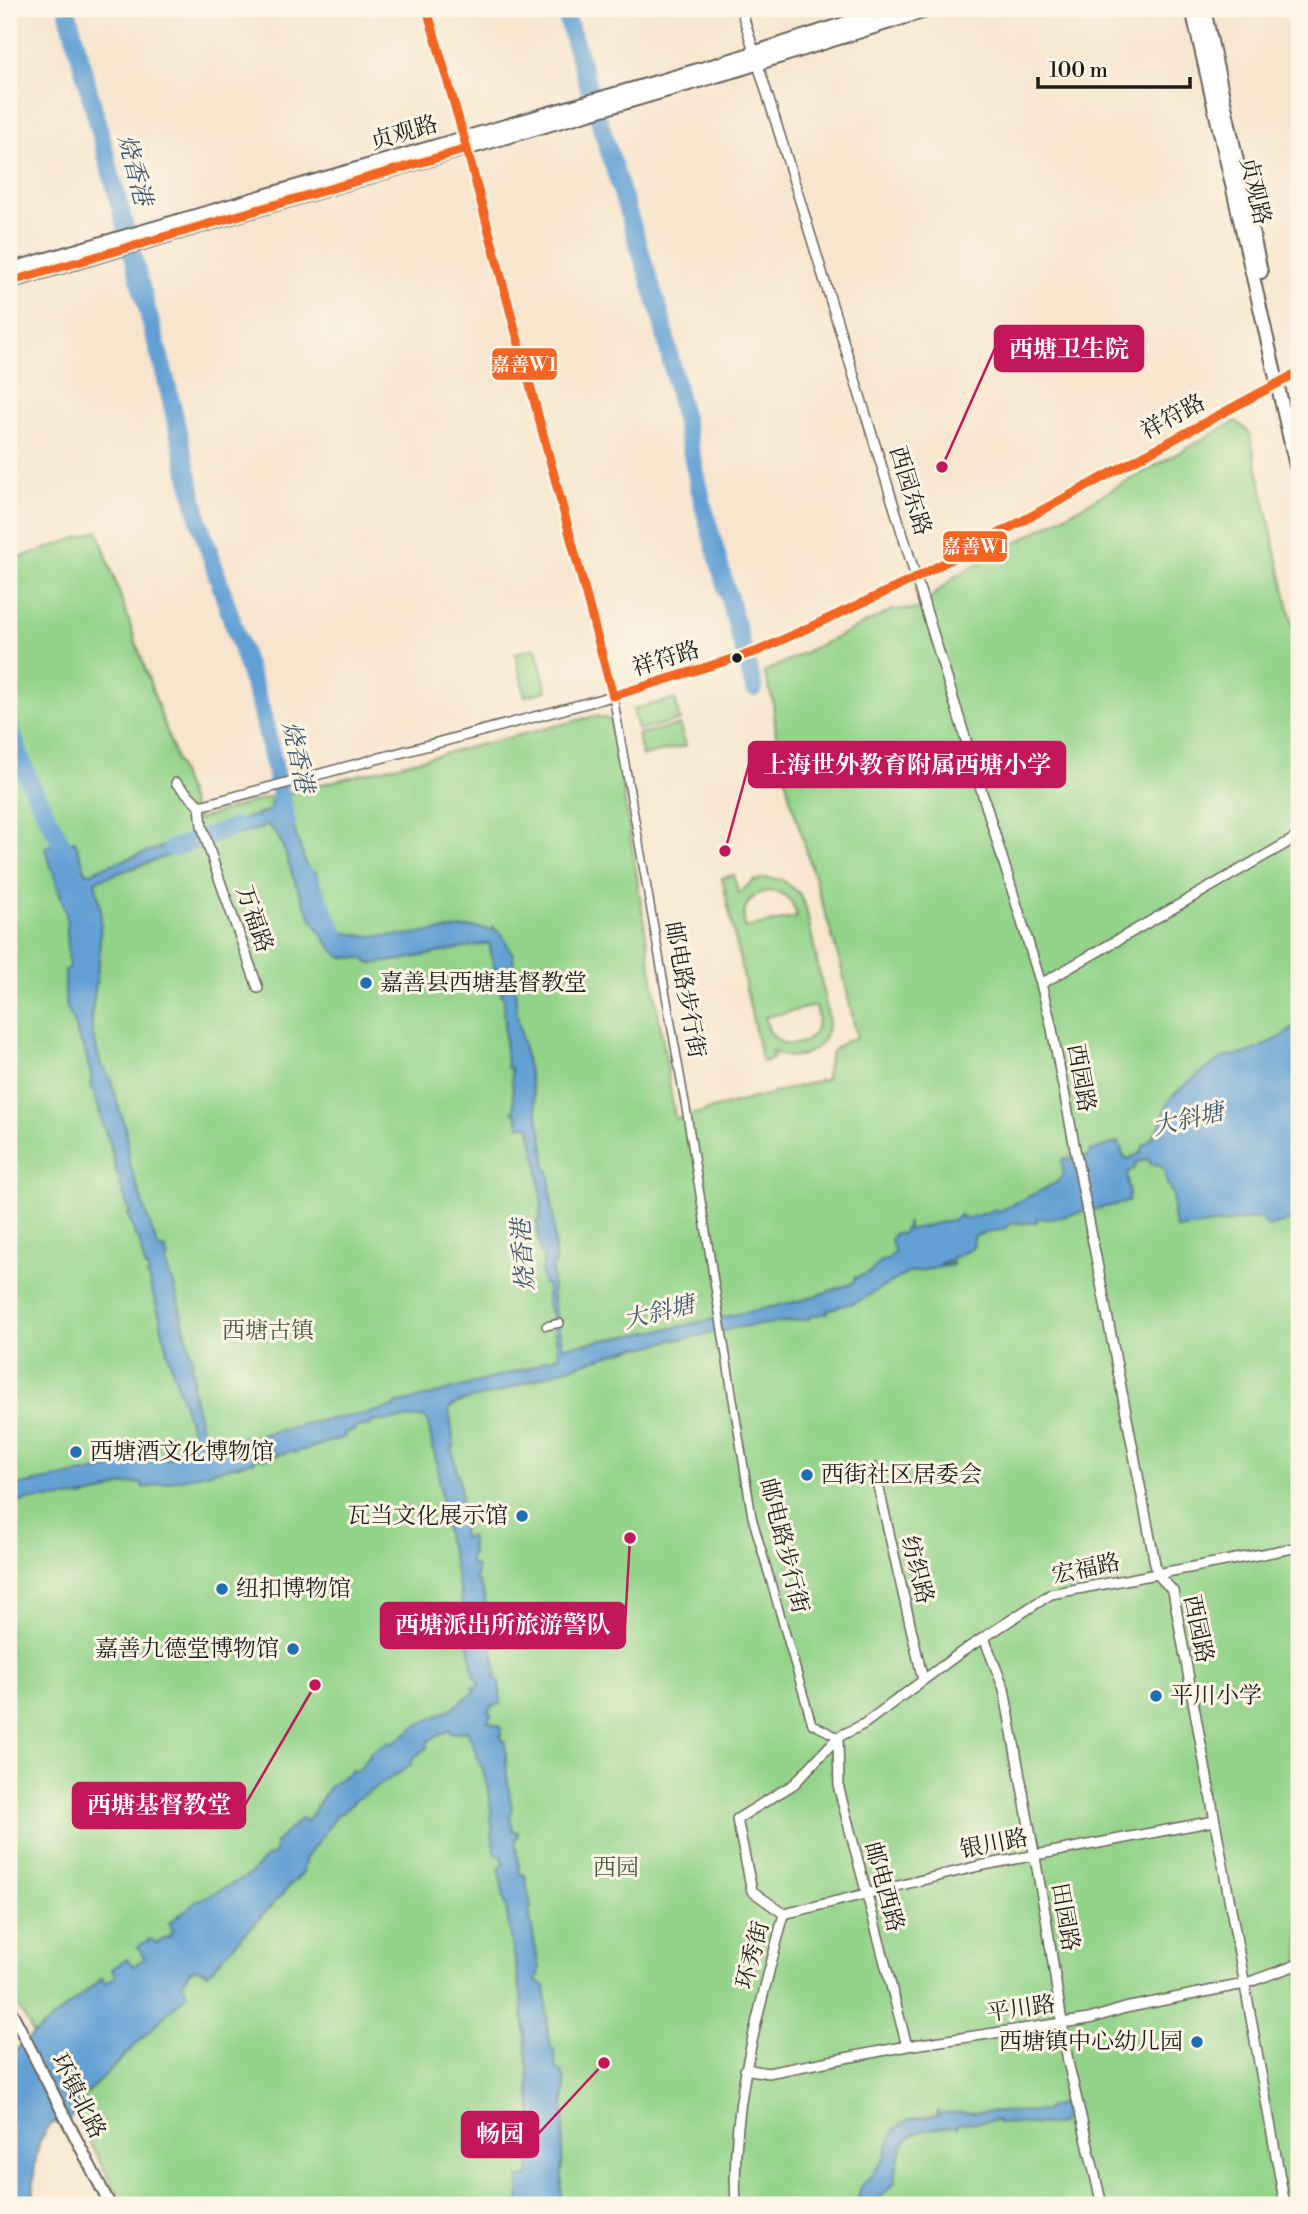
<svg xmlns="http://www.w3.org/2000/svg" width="1308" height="2214" viewBox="0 0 1308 2214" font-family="'Libre Bodoni','Noto Serif SC',serif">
	<rect width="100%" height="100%" fill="#fcf5e5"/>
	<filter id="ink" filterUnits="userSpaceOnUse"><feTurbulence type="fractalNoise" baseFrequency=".0143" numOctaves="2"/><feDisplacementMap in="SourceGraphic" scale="14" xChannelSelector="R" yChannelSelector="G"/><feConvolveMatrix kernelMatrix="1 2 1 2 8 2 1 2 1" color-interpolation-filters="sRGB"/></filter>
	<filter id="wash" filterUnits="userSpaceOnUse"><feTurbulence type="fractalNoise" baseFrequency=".00686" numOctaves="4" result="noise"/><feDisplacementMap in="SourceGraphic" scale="28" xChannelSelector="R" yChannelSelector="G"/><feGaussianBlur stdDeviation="1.57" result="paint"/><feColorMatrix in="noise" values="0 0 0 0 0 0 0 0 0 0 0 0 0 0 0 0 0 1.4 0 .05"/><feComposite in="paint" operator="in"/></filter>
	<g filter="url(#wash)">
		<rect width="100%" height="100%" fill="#f7e5cd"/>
		<path fill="#93d38a" stroke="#587853" stroke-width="2" fill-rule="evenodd" d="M1236 421 1249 432 1299 653V2205H123L30 2027 9 1991V561L98 531 197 820 258 800 595 716 609 719 614 733 675 1119 826 1079C828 1053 831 1045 857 1038L842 969 790 797 777 746 773 701 764 672 893 610 918 609 954 577Z
			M536 648 547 691 525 696 515 653Z
			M675 699 680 720 638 730 633 709Z
			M680 725 685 746 642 756 638 734Z
			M734 875 738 894 753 881 766 878 782 880 799 893 806 908 829 1020C827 1050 799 1064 772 1052L773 1059 762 1062 722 878ZM767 891C785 891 794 901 797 917L745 928C741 910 748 895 767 891ZM816 1006C829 1048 771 1061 765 1017Z"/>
		<path fill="#62a0d4" stroke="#3f5e78" stroke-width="2" d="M284 799 309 874 315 871 323 892 314 897C318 906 322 920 330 926 360 946 437 930 474 927L491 930 494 927V930L500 931 513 955 517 1015 543 1141 546 1169 549 1170C551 1201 556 1236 555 1266H552L553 1302 563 1347 672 1328 799 1301 848 1285 854 1282V1278L871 1272 880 1262 889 1259 891 1255 895 1252 891 1240 894 1233 902 1234 908 1222V1230L955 1219 960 1215 966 1219 997 1209 998 1212 1056 1183 1063 1175 1062 1162 1064 1159 1088 1157 1090 1151 1119 1142 1124 1157 1128 1159 1141 1153 1143 1146C1163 1131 1159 1121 1169 1101 1173 1092 1213 1064 1223 1058 1228 1055 1233 1056 1239 1055 1254 1052 1291 1034 1299 1022V1218L1268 1227 1259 1218 1177 1229 1173 1217V1195L1166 1181 1165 1173 1161 1165 1151 1164 1148 1159 1135 1163V1168L1127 1174 1129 1194 1128 1202 1051 1219 1037 1218 1036 1223H1012L1006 1228 974 1236 973 1248 940 1264 943 1265 953 1262V1265L908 1273 859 1301 827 1310 828 1313 810 1316V1319L740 1327 685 1339H676L643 1348 642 1346C593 1359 548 1374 500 1392 484 1398 462 1397 449 1409L454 1447 452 1448 460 1485 462 1513H467V1525L462 1527 463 1538 470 1536 472 1553 469 1560 471 1565H476L477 1574 475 1578C487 1592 488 1619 493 1638 490 1651 499 1666 496 1680L499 1681 501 1704 493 1705 488 1712 492 1716 487 1721 501 1727V1738L505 1742 507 1775 512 1812 510 1815 513 1831 518 1832V1837L515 1839 520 1874 525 1875 531 1907 529 1911 539 1969 536 1982 545 1986 548 2038H550L551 2048 554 2049 556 2070 561 2071 565 2079 561 2205H519L520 2178 529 2177 533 2132 522 2000 499 1869 504 1864 501 1856 495 1854C491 1835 492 1819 490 1799 486 1775 477 1753 467 1731L451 1733 449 1730 428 1741V1747L414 1757 410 1766 356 1800 341 1814 339 1813 306 1858 303 1872 208 1973 198 1969 191 1970 182 1983 187 1994 80 2100C76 2108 74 2119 64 2122 58 2123 54 2121 49 2126 34 2139 32 2187 35 2205H9V2055L102 1978 105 1983 115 1977 112 1969 127 1959 133 1966 145 1958 138 1947 150 1939 157 1943 170 1936 172 1930 169 1923 197 1901 250 1875 265 1858 275 1853V1843L301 1818 307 1822 330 1786 353 1770 355 1772 361 1768 366 1758H370L369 1754 381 1745 383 1746 388 1741 392 1744 416 1726 449 1710 475 1691 472 1687 479 1686 472 1666 468 1639H466L468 1628 464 1618 466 1617 461 1599 462 1593H460L451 1550 447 1541 437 1462 435 1461V1452L433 1451 428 1422 424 1417 371 1422V1425L355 1427V1430L344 1433 345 1437 294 1453 292 1451 263 1459 262 1457 255 1459V1461L144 1488 141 1483 122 1485 105 1492 81 1497 28 1500 9 1504V1487L186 1454 192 1443 193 1435 167 1352C169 1344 159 1329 161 1320L147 1275 149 1274 147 1267 145 1268 139 1239 136 1238 128 1214 130 1213 119 1182 121 1181 120 1176 117 1175 108 1136 106 1135 97 1102 95 1101V1093L92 1091 91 1076 84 1046H82L65 1001V970L69 968 66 913 45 847 66 841 68 843 75 841 86 872 92 873 98 869 193 836 197 846 95 881 101 910 99 962 91 1019 93 1034 100 1062 110 1078 126 1131 129 1162 157 1245 161 1250 165 1248 168 1259 165 1261 171 1280 173 1281 192 1358 194 1382 191 1383 205 1446H209L212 1440C250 1442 287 1426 325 1420 349 1417 371 1413 394 1407V1404L418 1399 535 1366 543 1361 559 1356 550 1308 547 1305V1285H544L541 1270 543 1268V1255H540L537 1221 541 1220 539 1210 542 1208 537 1159 529 1125 520 1126 516 1113 513 1112 514 1107 511 1068H507L504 1023 506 1022 504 1017V998L500 995 503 992 496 989 498 985 489 943 401 960 370 964 363 958 340 957C318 936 304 905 293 877 286 857 283 837 267 824L262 828 216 841 212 830 270 810V802Z
			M1070 2101 1072 2110 1058 2125 998 2123 997 2120 958 2124V2129L957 2126C908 2130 900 2133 895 2183L871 2205H856L861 2187 883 2161 895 2128 908 2120 936 2116 938 2112 939 2116 942 2113 1045 2111 1048 2108Z"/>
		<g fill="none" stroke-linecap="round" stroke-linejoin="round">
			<path stroke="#62a0d4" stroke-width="18" d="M67 9 165 376 200 524 261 708 287 822
				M564 9 661 317 704 509 754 688
				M9 724 28 779 72 864
				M172 848 235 827
				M306 875 340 942 345 943"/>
		</g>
	</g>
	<g filter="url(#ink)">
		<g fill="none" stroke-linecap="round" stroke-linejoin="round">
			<defs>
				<path id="pedestrian" d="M613 696 687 1114 752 1517 812 1724 838 1737
					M546 1326 560 1323"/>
				<path id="minor" d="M427 9 464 138 613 696
					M741 9 1041 984 1051 1024 1157 1574 1173 1591 1285 2205
					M176 783 200 806 202 826 214 864 258 988
					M200 806 613 696 758 651 916 578 1299 372
					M1041 984 1299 836
					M874 1468 923 1680
					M984 1638 1004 1689 1046 1918 1068 2062 1102 2205
					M838 1737 839 1789 907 2046
					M784 1914 979 1866 1214 1821
					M745 2069 768 2073 907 2046 1089 2019 1125 2008 1244 1984 1299 1964
					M736 2205C730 2104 759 2011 784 1914L752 1891 737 1819 794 1784 838 1737 864 1724 960 1653 1051 1594 1299 1547"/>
				<path id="tertiary" d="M9 2007 110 2205"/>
				<path id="secondary" d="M1192 9 1299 479
					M1204 9 1261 272
					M9 270 722 63 890 9
					M9 282 740 69 931 9"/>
			</defs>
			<use href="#pedestrian" stroke="#69625a" stroke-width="10"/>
			<use href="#minor" stroke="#69625a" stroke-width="12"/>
			<use href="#tertiary" stroke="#69625a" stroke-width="14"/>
			<use href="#secondary" stroke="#69625a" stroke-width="16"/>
			<use href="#pedestrian" stroke="#fff" stroke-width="7"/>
			<use href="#minor" stroke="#fff" stroke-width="9"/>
			<use href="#tertiary" stroke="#fff" stroke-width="10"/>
			<use href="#secondary" stroke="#fff" stroke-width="12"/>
			<defs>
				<path id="bus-1" d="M427 9 464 138 613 696 758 651 916 578 1299 372
					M9 282 467 149"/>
			</defs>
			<use href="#bus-1" stroke="#fcf5e5" stroke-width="14"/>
			<use href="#bus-1" stroke="#f26522" stroke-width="9"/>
		</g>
	</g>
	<circle fill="#1c1c1c" stroke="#fcf5e5" stroke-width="2.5" cx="737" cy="658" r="6"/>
	<g fill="#1f6fb2" stroke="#fcf5e5" stroke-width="2.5">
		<circle cx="366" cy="983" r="7"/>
		<circle cx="76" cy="1452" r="7"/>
		<circle cx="807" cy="1475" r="7"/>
		<circle cx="522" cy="1516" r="7"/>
		<circle cx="222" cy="1589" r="7"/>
		<circle cx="293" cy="1649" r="7"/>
		<circle cx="1156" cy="1696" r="7"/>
		<circle cx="1197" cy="2042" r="7"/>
	</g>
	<g text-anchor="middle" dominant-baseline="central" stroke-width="6" stroke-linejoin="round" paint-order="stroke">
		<g font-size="23" fill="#1c1c1c" stroke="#fcf5e5">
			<text transform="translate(404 133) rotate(-16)">贞观路</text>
			<text transform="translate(1255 191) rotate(77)">贞观路</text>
			<text transform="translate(1173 417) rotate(-28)">祥符路</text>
			<text transform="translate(910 491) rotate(73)">西园东路</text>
			<text transform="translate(666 659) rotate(-17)">祥符路</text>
			<text transform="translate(254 919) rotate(71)">万福路</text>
			<text transform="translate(685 990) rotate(80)">邮电路步行街</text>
			<text transform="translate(1081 1078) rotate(80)">西园路</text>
			<text transform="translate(784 1546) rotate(76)">邮电路步行街</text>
			<text transform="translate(1086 1569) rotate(-12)">宏福路</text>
			<text transform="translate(917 1570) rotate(76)">纺织路</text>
			<text transform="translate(1198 1629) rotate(78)">西园路</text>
			<text transform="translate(994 1844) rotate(-11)">银川路</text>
			<text transform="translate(884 1887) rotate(75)">邮电西路</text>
			<text transform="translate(1065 1917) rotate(80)">田园路</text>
			<text transform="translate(753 1955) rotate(-75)">环秀街</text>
			<text transform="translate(1021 2009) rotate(-8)">平川路</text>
			<text transform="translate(78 2096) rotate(63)">环镇北路</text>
		</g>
		<g font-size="23" fill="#1c1c1c" stroke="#fcf5e5" text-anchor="start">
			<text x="380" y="983">嘉善县西塘基督教堂</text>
			<text x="90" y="1452">西塘酒文化博物馆</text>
			<text x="821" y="1475">西街社区居委会</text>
			<text x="508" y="1516" text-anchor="end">瓦当文化展示馆</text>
			<text x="236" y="1589">纽扣博物馆</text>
			<text x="279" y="1649" text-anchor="end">嘉善九德堂博物馆</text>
			<text x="1170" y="1696">平川小学</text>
			<text x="1183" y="2042" text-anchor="end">西塘镇中心幼儿园</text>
		</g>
		<g font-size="23" fill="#465c42" stroke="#fcf5e5">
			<text x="268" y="1331">西塘古镇</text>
			<text x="616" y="1868">西园</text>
		</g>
		<g font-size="24" font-style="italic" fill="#3c576f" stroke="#fcf5e5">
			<text transform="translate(134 170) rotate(75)">烧香港</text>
			<text transform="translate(297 757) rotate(78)">烧香港</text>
			<text transform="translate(1188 1120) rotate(-13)">大斜塘</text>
			<text transform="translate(524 1255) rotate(-94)">烧香港</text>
			<text transform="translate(659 1313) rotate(-14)">大斜塘</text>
		</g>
	</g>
	<path fill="none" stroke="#c2185b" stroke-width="2.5" d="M942 467L995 348M725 851L749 764M630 1538L625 1625M315 1685L245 1805M604 2063L538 2134"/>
	<g fill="#c2185b" stroke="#fcf5e5" stroke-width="2.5">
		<circle cx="942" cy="467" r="7"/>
		<circle cx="725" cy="851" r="7"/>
		<circle cx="630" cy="1538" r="7"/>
		<circle cx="315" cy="1685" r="7"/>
		<circle cx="604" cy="2063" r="7"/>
	</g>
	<g fill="#c2185b" stroke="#c2185b" stroke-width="2.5">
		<rect x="995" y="326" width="148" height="45" rx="7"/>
		<rect x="749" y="742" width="316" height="45" rx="7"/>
		<rect x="381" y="1603" width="244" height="45" rx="7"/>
		<rect x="73" y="1783" width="172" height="45" rx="7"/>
		<rect x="462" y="2112" width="76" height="45" rx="7"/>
	</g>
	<g font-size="24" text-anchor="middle" font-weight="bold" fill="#fff">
		<text x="1069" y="357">西塘卫生院</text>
		<text x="907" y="773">上海世外教育附属西塘小学</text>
		<text x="503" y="1633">西塘派出所旅游警队</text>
		<text x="159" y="1813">西塘基督教堂</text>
		<text x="500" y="2142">畅园</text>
	</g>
	<g stroke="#fcf5e5" stroke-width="2.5">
		<rect x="491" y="347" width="67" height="34" rx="7" fill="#f26522"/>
		<rect x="942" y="530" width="66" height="33" rx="7" fill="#f26522"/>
	</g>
	<g font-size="19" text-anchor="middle" font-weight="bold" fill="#fff">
		<text x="524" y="371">嘉善W1</text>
		<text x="975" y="553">嘉善W1</text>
	</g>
	<rect width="1308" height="2214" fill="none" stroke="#fcf5e5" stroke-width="35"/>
	<path d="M1038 77v10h152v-10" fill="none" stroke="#1c1c1c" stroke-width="3.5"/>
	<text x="1049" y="77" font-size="21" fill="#1c1c1c" stroke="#fcf5e5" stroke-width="5" paint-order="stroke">100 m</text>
</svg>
